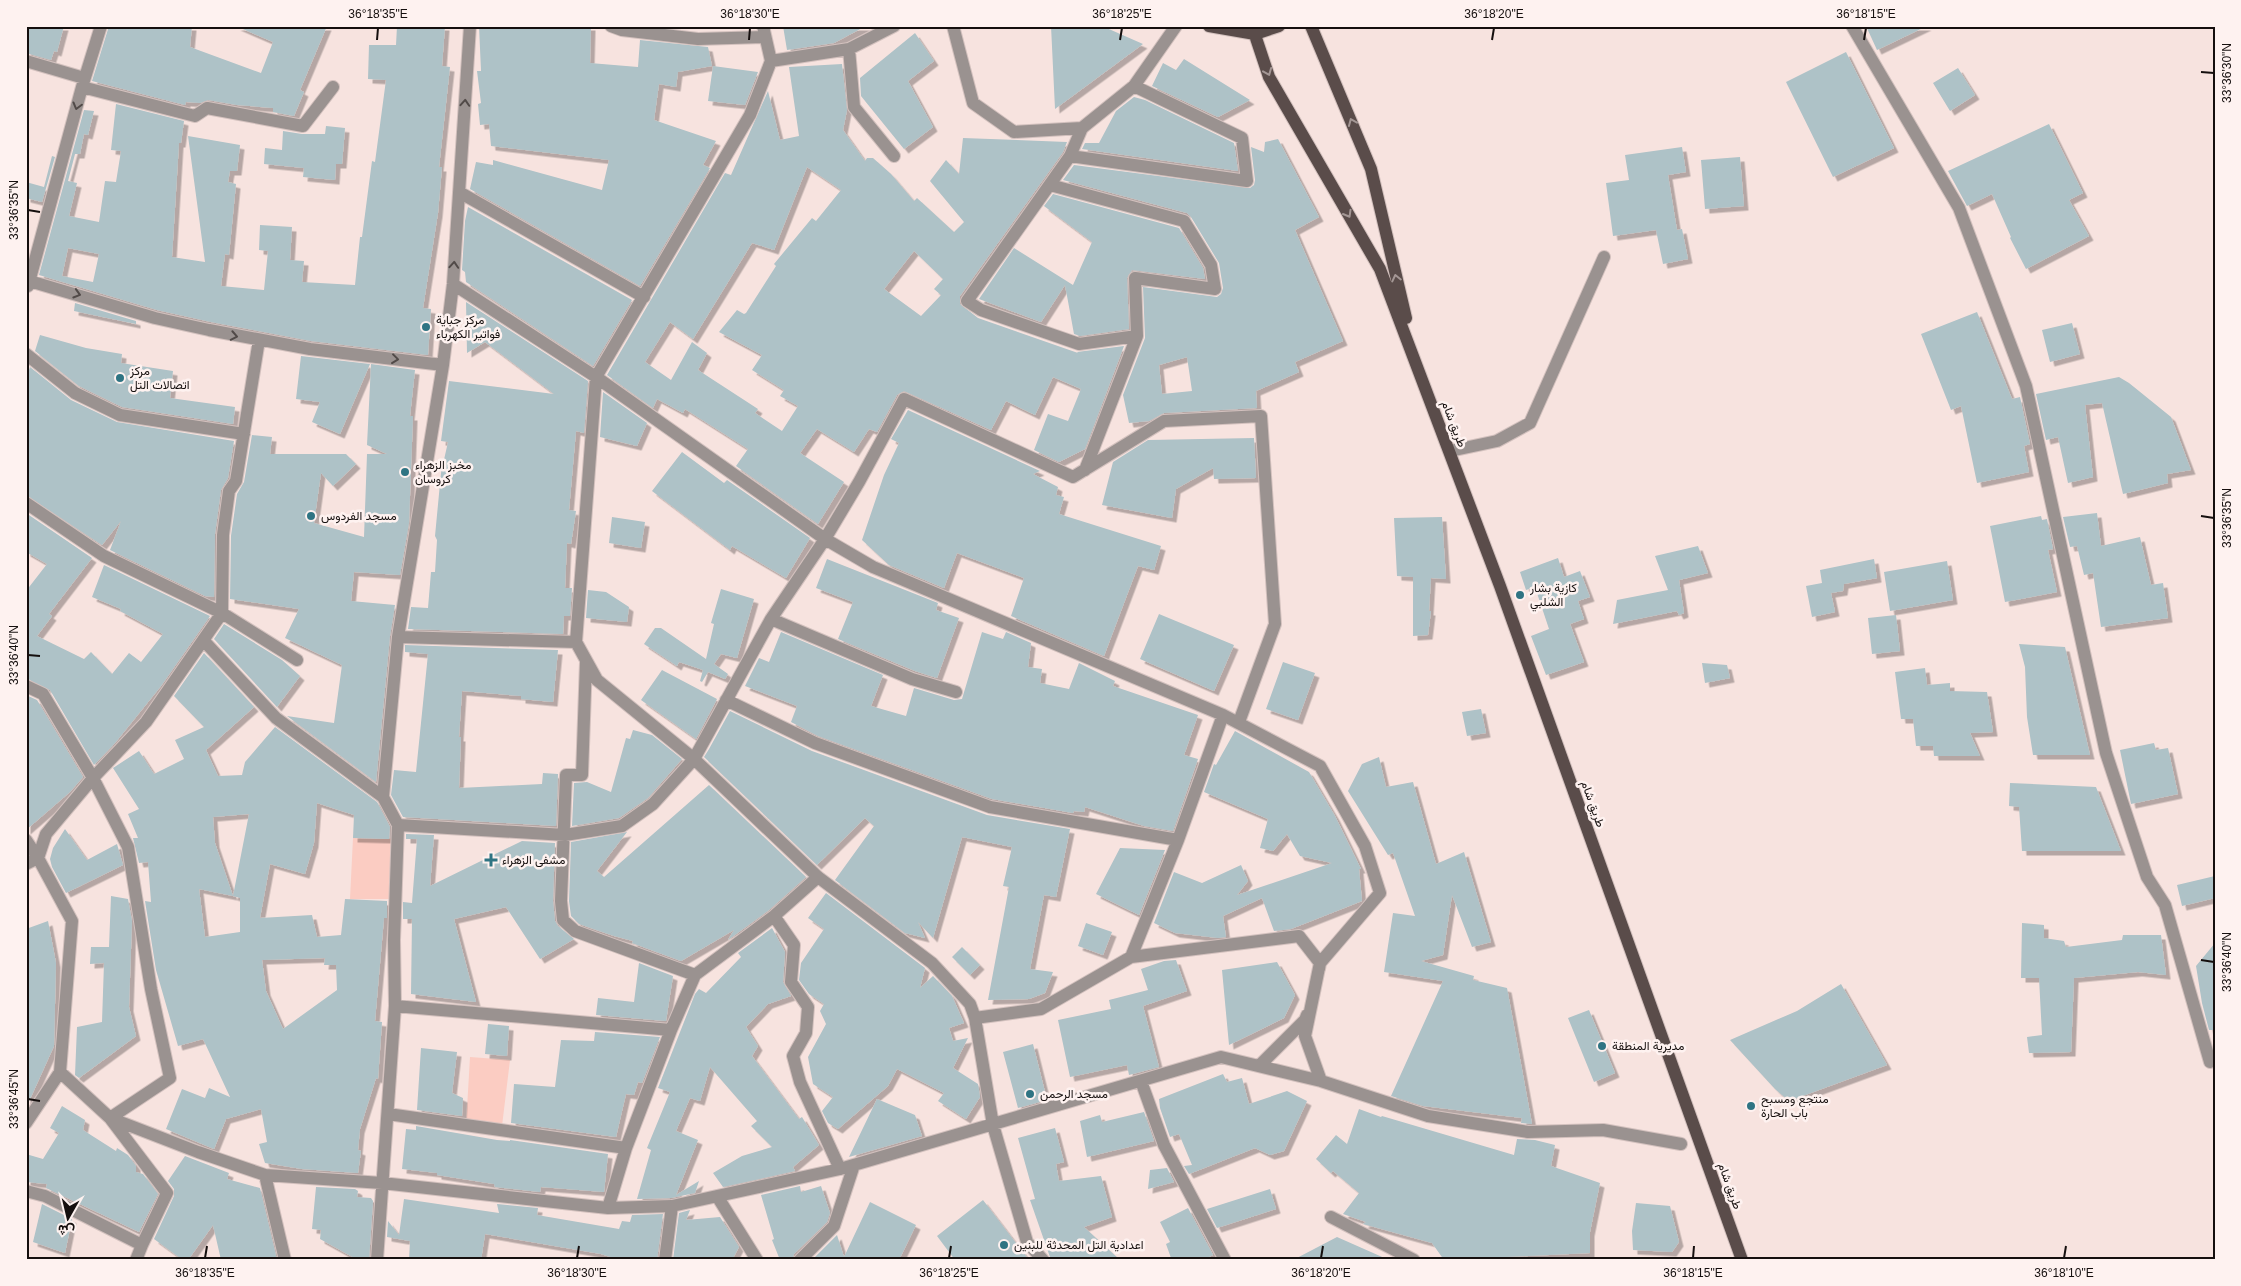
<svg xmlns="http://www.w3.org/2000/svg" width="2241" height="1286" viewBox="0 0 2241 1286" font-family="Arial,Vazirmatn,sans-serif">
	<defs>
		<filter id="shadow"><feDropShadow dx="4.5" dy="4.5" stdDeviation="0" flood-color="#0004"/></filter>
	</defs>
	<rect width="100%" height="100%" fill="#f7e3df"/>
	<path fill="#fbccc2" d="M395 837 392 899H350L353 838 389 839Z
		M470 1057 510 1060 502 1126H466Z"/>
	<path fill="#aec2c7" fill-rule="evenodd" filter="url(#shadow)" d="M26 26H64L57 52 54 51 51 60 26 53Z
		M109 26H192L190 47 261 73 273 42 236 26H327L300 90 304 92 294 116 273 112V108L237 105 208 100 200 103 186 102 185 105 92 81Z
		M397 26H445L442 66 450 67 439 167H442L438 213 423 308 431 309 428 355 311 341 211 322 157 310 39 275 84 110 94 111 88 135 84 134 80 154H75L68 181 77 183 69 216 99 222 105 181 116 182 121 151 111 150 116 104 184 121 181 143H179L172 257 205 262 188 136 240 145 237 171H230L228 182 236 184 229 255 225 254 221 286 264 290 268 251 259 250 260 225 292 227 290 260 304 261 302 282 355 285 360 237H362L372 161 375 162 386 80 368 79 369 45H396ZM68 248 99 254 93 282 62 276Z
		M479 26H591L590 63 638 67 640 40 708 47 712 66 678 72 676 87 659 84 654 120 716 141 703 165 710 168 640 286 470 189 476 162 493 165V160L602 190 609 160 491 146 489 124 480 125 478 104 481 103 477 71H481Z
		M783 26H866L834 43 787 50Z
		M1051 26H1102L1143 44 1055 109Z
		M1866 26H1927L1877 50Z
		M915 33 934 61 908 81 933 127 904 149 861 96 860 78Z
		M1846 52 1894 148 1833 177 1786 82Z
		M1184 59 1250 100 1218 117 1152 86 1163 63 1176 70Z
		M842 64 847 110 843 130 865 161 867 158H873L891 174 914 201 917 198 954 232 964 222 930 181 946 160 959 174 963 138 1067 142 1063 152 960 296V304L978 318 1078 353 1077 352 1124 346 1085 449 1059 462 1034 450 1048 414 1068 421 1081 389 1053 377 1035 415 1006 401 991 430 904 391 897 395 877 432 869 429 854 452 817 429 800 453 844 482 818 524 736 466 748 449 685 409 683 413 657 399 653 408 607 375 725 173 731 175 768 91 780 140 799 136 789 67ZM807 167 841 190 816 221 812 218 774 264 776 266 746 313 744 314 737 310 719 332 762 355 752 370 784 390 780 396 798 406 782 431 755 413 758 409 698 370 707 353 692 342 671 380 645 362 670 322 693 339 752 243 774 250ZM914 251 943 279 934 289 941 295 921 316 884 289Z
		M713 66 758 72 745 105 708 101Z
		M1958 68 1975 95 1950 111 1933 83Z
		M1134 97 1145 100 1234 143 1238 171 1082 149 1085 143H1099L1116 111Z
		M2049 124 2083 193 2069 200 2089 236 2026 269 2010 238 2011 237 1992 194 1967 206 1948 171Z
		M326 126 345 128 342 164H336L335 180 303 177 304 168 264 164 265 148 282 150 283 131 302 134H325Z
		M1278 139 1319 217 1295 230 1343 341 1295 362 1299 372 1256 391 1257 408 1164 413 1149 421 1129 423 1123 395 1145 338 1143 287 1217 297 1221 294 1223 288 1219 263 1191 217 1187 213 1063 180 1074 165 1250 188 1254 185 1255 180 1251 147 1264 152 1265 142ZM1187 357 1192 391 1162 394 1159 365Z
		M1682 147 1686 172 1668 175 1677 230 1682 229 1688 259 1663 264 1656 230 1613 236 1606 183 1629 180 1625 155Z
		M52 156 55 157 42 202 26 198V182L44 187Z
		M1740 157 1744 206 1705 209 1701 160Z
		M1053 194 1179 228 1203 268 1205 279 1132 270 1127 278 1129 329 1080 336 1074 334 1065 285 1041 322 979 299 1014 248 1073 285 1092 242 1044 206Z
		M468 207 632 300 593 366 466 282 465 272 462 270 465 221Z
		M466 302 588 381 584 433 576 431 569 510 576 511 571 544 567 543 565 588H572L570 616H564L563 634 408 629 411 607 428 608 431 572H435L437 540 435 536 441 473 448 442 441 441 449 381 554 394 485 342 467 353Z
		M75 303 136 321V324L74 311Z
		M1977 312 2012 399 2020 397 2030 444 2024 446 2029 472 1977 483 1961 406 1951 410 1921 334Z
		M2072 323 2080 354 2050 362 2042 330Z
		M40 335 86 348 122 354 121 363 173 371 170 398 235 407 233 424 122 407 79 386 35 351Z
		M301 356 370 364 340 434 312 422 320 402 296 399Z
		M371 364 415 370 410 416H413L409 523 400 575 354 572 351 601 395 605 390 636 376 782 287 716 334 723 342 665 285 638 299 609 230 599 231 536 237 494 244 482 252 435 272 437 270 454H346L356 464 333 486 321 473 314 523 364 537 367 454H387L367 445Z
		M30 367 71 400 117 422 234 441 228 478 221 490 215 534 214 597 205 596 110 550 121 521 102 545 26 495V379Z
		M2119 377 2129 383 2171 417 2191 470 2167 474 2168 483 2123 494 2102 403 2085 405 2093 477 2068 483 2058 437 2046 440 2036 394Z
		M603 392 647 423 637 446 600 437Z
		M908 410 1040 471 1033 474 1058 487 1056 495 1064 497 1059 514 1161 546 1154 570 1138 566 1104 656 1011 616 1024 578 957 553 944 588 889 565 862 540 884 475 899 443 891 439Z
		M1254 438 1256 478 1214 479 1213 468 1176 489 1172 518 1102 505 1113 462 1148 440Z
		M682 452 724 483 727 480 810 538 786 578 732 546 730 550 652 491Z
		M26 513 92 558 49 614 52 616 37 636 84 659 91 652 112 674 129 653 141 662 163 634 120 611 121 609 92 597 104 565 210 616 161 686 115 743 94 765 50 690 26 678V591L47 564 26 552Z
		M2097 513 2101 546 2140 537 2151 585 2163 583 2168 618 2101 627 2093 573 2084 575 2077 546 2070 547 2063 517Z
		M2041 516 2042 520 2047 519 2053 549 2048 550 2057 592 2005 602 1990 526Z
		M612 517 645 522 641 548 609 543Z
		M1442 517 1446 579 1431 578 1429 611H1431L1428 635 1413 636V577L1397 576 1394 518Z
		M1698 546 1708 573 1679 580 1684 613 1679 615 1677 611 1613 624 1617 600 1668 590 1655 556Z
		M1558 558 1564 577 1580 571 1590 597 1578 601 1584 619 1570 624 1584 662 1546 675 1531 636 1549 629 1535 587 1526 590 1520 572Z
		M827 559 938 603 936 610 959 618 937 678 915 671 838 639 853 602 816 588Z
		M1874 559 1877 578 1844 584 1843 591 1831 593 1835 612 1812 617 1806 586 1822 583 1820 570Z
		M1947 561 1953 600 1890 611 1884 572Z
		M721 589 754 599 737 658 721 654 714 664 728 674 725 679 708 672 702 682 700 681 703 670 679 662 677 666 644 644 655 628H661L706 659 714 624 711 623Z
		M588 590 606 592 629 607 627 622 586 618Z
		M1159 614 1234 645 1214 691 1140 659Z
		M1896 615 1900 651 1872 654 1868 618Z
		M224 624 282 660 300 676 277 707 214 639Z
		M781 632 883 675 871 706 906 716 914 688 954 700 962 699 982 632 1003 639 1006 632 1031 643 1028 667 1042 669 1040 683 1069 689 1079 663 1115 681 1113 686 1198 715 1184 755 1198 759 1173 831 1144 826 1085 807 1084 812 1074 811 1073 813 992 799 818 736 791 722 797 706 745 686 759 658 769 662Z
		M2019 644 2065 647 2090 755H2033L2027 717 2025 667Z
		M405 645 558 650 553 702 521 699V696L462 691 459 737H461L459 788 542 784 543 773 558 774 556 826 403 817 391 795 394 770 416 772 428 654 405 652Z
		M204 653 254 707 206 750 218 776 242 775 245 762 275 727 377 802 390 827 389 839 353 838 354 815 317 803 314 843 305 874 270 864 260 918 312 915 317 937 341 935 345 899 387 901V918H384L375 1021 382 1022 378 1079 376 1078 360 1129 358 1150 361 1151 358 1173 302 1169 265 1163 259 1144 267 1142 261 1109 226 1119 214 1149 166 1129 182 1089 205 1098 209 1088 230 1097 203 1039 178 1046 156 970 145 901 151 902 148 862 139 863 133 838H138L128 814 139 809 113 768 139 751 154 774 184 759 175 740 204 727 174 696ZM249 814 233 896 240 898V932L205 937 199 889 233 896 215 843 213 817ZM325 958 324 965H336L337 990 283 1029 266 991 262 960Z
		M1283 662 1315 673 1298 720 1266 709Z
		M1702 663 1727 665 1730 678 1705 683Z
		M1925 668 1927 685 1950 683V691L1987 692 1993 732 1970 733 1980 756H1934L1933 746H1916L1913 719H1901L1895 672Z
		M662 670 717 699 696 739 641 700Z
		M26 695 37 700 83 777 70 792 26 830Z
		M1481 709 1486 733 1467 736 1462 712Z
		M730 711 812 751 987 815 1070 829 1056 897 1044 895 1030 969 1053 972 1045 993 1029 999 988 1000 1009 887 1003 886 1012 847 962 837 933 938 918 922 925 938 905 933 835 880 874 826 865 818 817 865 704 757 709 749 711 750 709 749Z
		M633 730 652 735 682 759 648 798 619 818 572 826 574 783 587 782 611 792 626 738 630 739Z
		M1235 731 1309 772 1335 816 1361 869H1359L1362 901 1291 929 1274 931 1262 898 1223 916 1226 937 1218 938 1175 933 1154 923 1174 872 1202 883 1241 865 1248 881 1237 895 1332 863 1300 856 1287 834 1273 851 1260 848 1268 819 1204 792 1214 764 1216 765Z
		M2154 743 2156 750 2168 748 2178 794 2131 804 2120 750Z
		M1379 757 1386 787 1413 782 1436 864 1464 852 1491 942 1472 947 1452 895 1443 955 1421 961 1474 976 1473 980 1507 988 1532 1124 1521 1123 1522 1118 1423 1106 1391 1096 1443 981 1384 972 1393 913 1415 916 1393 853 1388 855 1348 791 1362 764Z
		M2010 783 2096 787 2121 851H2022L2019 807 2009 806Z
		M709 785 806 877 769 910 728 940 734 930 681 961 632 943 633 941 614 936 579 924 571 916 569 901 571 842 627 832 597 871 604 877Z
		M65 829 87 860 117 844 123 865 66 893 52 867 50 859 53 848Z
		M406 834 434 835 430 886 522 841 555 843 553 901 555 921 558 926 574 939 540 959 506 907 454 919 476 1002 411 994 412 919H403V902L412 903 417 839H406Z
		M1120 848 1165 850 1139 915 1096 894Z
		M2215 876V898L2182 906 2177 885Z
		M826 893 925 968 920 988 933 976 952 996 964 1023 949 1028 953 1041 968 1038 953 1068 978 1084 980 1097 966 1119 938 1101 944 1093 897 1069 888 1086 838 1129 828 1123 822 1111 833 1097 813 1084 808 1057 826 1024 820 1011 824 1004 809 994 799 980 801 963 824 929 808 918Z
		M111 896 128 899 132 921 129 1007 136 1036 79 1078 75 1075 77 1027 102 1022 104 963 90 964 91 947H109Z
		M48 921 56 963 54 1046 26 1108V929Z
		M1086 923 1112 932 1103 955 1078 946Z
		M2022 923 2044 925V938L2064 941 2066 947 2122 940 2123 935H2161L2166 975 2138 972 2074 978 2071 1052 2029 1053 2027 1037 2042 1035 2039 978H2021Z
		M772 928 785 952 783 982 791 996 768 1004 746 1027 758 1046 752 1056 799 1119 802 1117 819 1145 793 1167 795 1171 723 1187 713 1173 742 1156 772 1147 751 1126 757 1121 710 1067 700 1101 690 1098 676 1131 698 1140 676 1195 699 1181 695 1193 671 1198 637 1199 651 1150 647 1148 670 1092 658 1088 695 994 699 989 706 993 741 957 738 953Z
		M2215 943V1030H2209L2202 1003 2196 966Z
		M962 947 980 965 970 975 952 957Z
		M1176 960 1187 991 1143 1006 1159 1067 1129 1075 1127 1065 1070 1077 1058 1020 1111 1009 1109 1000 1148 990 1141 969 1164 961Z
		M1277 962 1295 995 1284 1018 1229 1045 1222 970Z
		M639 963 673 976 666 1021 596 1015 598 998 634 1002Z
		M1841 984 1887 1065 1789 1101 1775 1089 1730 1040 1797 1011Z
		M1589 1010 1615 1073 1594 1082 1568 1018Z
		M488 1024 509 1026 507 1056 485 1054Z
		M595 1032 660 1037 642 1083 638 1082 634 1095 626 1094 616 1137 511 1123 514 1084 555 1087 561 1040 594 1041Z
		M1033 1044 1047 1100 1018 1108 1003 1052Z
		M421 1048 457 1052 452 1093 463 1098 462 1116 417 1110Z
		M1223 1074 1227 1082 1242 1078 1249 1104 1287 1091 1307 1101 1284 1151 1270 1155 1255 1148 1189 1174 1184 1166 1192 1165 1179 1134 1170 1137 1160 1108 1159 1099Z
		M877 1099 915 1115 922 1136 849 1157Z
		M62 1106 85 1120 83 1130 116 1151 117 1148 128 1155 136 1166V1172L143 1174 158 1194 139 1232 46 1188 47 1184 26 1182V1154L43 1159 59 1133 50 1128Z
		M1359 1109 1381 1117 1382 1116 1514 1155 1517 1139 1535 1140 1555 1145 1551 1166 1600 1183 1590 1232V1253L1444 1260 1432 1243 1363 1224 1366 1222 1343 1214 1359 1193 1333 1171 1331 1173 1316 1159 1336 1135 1347 1144Z
		M1144 1112 1154 1141 1087 1157 1080 1121 1100 1115 1102 1122Z
		M416 1126 497 1140 510 1141V1140L608 1154 604 1192 541 1187 540 1192 495 1187 494 1184 437 1175V1173L402 1169 406 1129 416 1130Z
		M1055 1128 1064 1162 1056 1164 1059 1181 1101 1176 1112 1217 1084 1227 1120 1260H1051L1030 1200 1035 1199 1018 1138Z
		M185 1156 229 1173 227 1179 260 1188 277 1260H221L213 1225 188 1260H183L154 1239 174 1196V1189L168 1181Z
		M1167 1168 1174 1182 1148 1189 1150 1170Z
		M800 1186 801 1192 821 1186 830 1213 827 1222 794 1254 792 1260H780L772 1240 774 1239 761 1195Z
		M316 1187 355 1189 358 1191 357 1197 371 1198 373 1201 369 1260H358L320 1239 321 1230 312 1229Z
		M1270 1189 1276 1209 1217 1228 1207 1209Z
		M404 1199 499 1213 497 1204 538 1208 537 1215 619 1229 622 1221 630 1222 632 1215 663 1214 657 1260H620L601 1254 485 1234 481 1260H409L410 1241 387 1237 388 1221 399 1235Z
		M983 1200 1029 1260H955L937 1236Z
		M870 1202 916 1225 899 1260H812L837 1235 844 1257Z
		M1636 1203 1670 1206 1679 1242 1672 1252 1633 1250 1632 1231Z
		M42 1204 72 1219 65 1253 33 1242Z
		M1188 1208 1213 1255 1203 1260 1171 1258 1166 1244 1170 1242 1160 1222Z
		M690 1210 686 1220 720 1217 739 1247 732 1260H673L679 1213Z
		M1337 1237 1389 1260H1293Z"/>
	<g fill="none" stroke-linecap="round" stroke-linejoin="round">
		<defs>
			<path id="minor" d="M611 26 622 30 698 39 765 37
				M763 26 771 61 750 115 596 377 576 642 597 680 694 759 818 877 932 963 970 1004 975 1018 993 1125 1027 1242 1043 1260
				M953 26 973 103 1014 132 1082 128 1070 156 967 301 981 310 1079 344 1137 336 1085 470
				M1852 26 1959 208 2026 386 2106 753 2147 877 2165 905 2210 1062
				M849 49 854 107 894 156
				M26 61 84 78
				M771 61 849 49 894 26
				M82 87 195 116 207 108 303 126 333 87
				M1082 128 1134 86 1176 26
				M1070 156 1247 181 1242 138 1134 86
				M1050 185 1184 221 1211 265 1215 289 1135 278 1137 336
				M459 192 644 297
				M26 280 155 318 209 330 310 349 443 365
				M453 284 596 377 825 539 873 567 1223 715 1320 766 1365 846 1380 893 1320 963 1305 1036 1321 1081 1428 1116 1528 1132 1603 1130 1681 1144
				M28 286 82 87 101 26
				M26 354 75 393 120 415 244 434
				M1450 451 1497 441 1530 423 1604 257
				M26 503 104 556 222 613 297 660
				M771 619 912 679 956 692
				M398 637 576 642
				M203 640 276 718 383 797
				M586 662 582 775H566L561 901 563 920 575 931 695 975
				M26 686 43 694 93 778 128 847 151 989 170 1078 110 1118 167 1193 142 1245
				M726 700 815 743 990 807 1178 840
				M398 825 565 835 622 826 653 804 694 759 771 619 825 539 859 482 904 399 1073 477 1164 421 1261 416 1275 624 1239 722
				M26 840 38 858 72 921 60 1072 26 1123
				M26 864 38 858 46 834 93 778 146 722 222 613 223 535 229 491 236 481 259 340
				M774 916 794 945 791 982 808 1007 806 1033 793 1056 800 1082 840 1169
				M1131 957 1178 840 1223 715
				M395 1006 671 1030
				M975 1018 1041 1009 1131 957 1299 936 1320 963 1319 969
				M1259 1066 1305 1020 1307 1015
				M60 1072 110 1118 198 1152 265 1175 382 1183 608 1208 672 1206 840 1169 1221 1057 1321 1081
				M1141 1081 1164 1145 1225 1260
				M388 1114 626 1148
				M265 1175 285 1260
				M26 1191 45 1196 142 1245 136 1260
				M717 1196 757 1260
				M608 1208 626 1148 671 1030 695 975 774 916 818 877
				M1331 1217 1414 1260
				M377 1260 395 1006 394 940 398 825 383 797 398 637 443 365 453 284 470 26
				M665 1260 672 1206
				M800 1260 834 1226 854 1165"/>
			<path id="major" d="M1209 26 1255 34 1279 26
				M1252 26 1269 77 1380 269 1500 586 1742 1260
				M1311 26 1371 169 1406 318"/>
		</defs>
		<use href="#minor" stroke="#d3c1be" stroke-width="14"/>
		<use href="#major" stroke="#d3c1be" stroke-width="14"/>
		<use href="#minor" stroke="#9a9290" stroke-width="12"/>
		<use href="#major" stroke="#5a4c4a" stroke-width="12"/>
	</g>
	<defs><path id="oneway-chevron" d="M-2-3.5L2.5 0L-2 3.5" fill="none" stroke-width="1.6" stroke-linecap="round" stroke-linejoin="round" transform="scale(1.25)"/></defs>
	<g stroke="#a49795">
		<use href="#oneway-chevron" transform="translate(1268 72) rotate(68)"/>
		<use href="#oneway-chevron" transform="translate(1352 122) rotate(-113)"/>
		<use href="#oneway-chevron" transform="translate(1348 214) rotate(60)"/>
		<use href="#oneway-chevron" transform="translate(1396 278) rotate(-103)"/>
	</g>
	<g stroke="#514a48">
		<use href="#oneway-chevron" transform="translate(465 103) rotate(-86)"/>
		<use href="#oneway-chevron" transform="translate(77 106) rotate(105)"/>
		<use href="#oneway-chevron" transform="translate(454 265) rotate(-86)"/>
		<use href="#oneway-chevron" transform="translate(77 294) rotate(17)"/>
		<use href="#oneway-chevron" transform="translate(234 336) rotate(11)"/>
		<use href="#oneway-chevron" transform="translate(395 359) rotate(7)"/>
	</g>
	<path fill="none" stroke="#150f0e" stroke-width="2" d="M377 40 378 28M749 40 750 28M1120 40 1122 28M1492 40 1494 28M1864 40 1866 28M2201 72 2214 73M28 210 40 212M2201 516 2214 518M28 655 40 656M2201 960 2214 962M28 1099 40 1101M205 1258 207 1246M577 1258 579 1246M949 1258 951 1246M1321 1258 1323 1246M1693 1258 1694 1246M2064 1258 2066 1246"/>
	<g fill="#2f7483" stroke="#fef2f0" stroke-width="2">
		<circle cx="426" cy="327" r="5"/>
		<circle cx="120" cy="378" r="5"/>
		<circle cx="405" cy="472" r="5"/>
		<circle cx="311" cy="516" r="5"/>
		<circle cx="1520" cy="595" r="5"/>
		<path d="M488.5 852.5h5v5h5v5h-5v5h-5v-5h-5v-5h5z"/>
		<circle cx="1602" cy="1046" r="5"/>
		<circle cx="1030" cy="1094" r="5"/>
		<circle cx="1751" cy="1106" r="5"/>
		<circle cx="1004" cy="1245" r="5"/>
	</g>
	<g text-anchor="middle" dominant-baseline="central" stroke-width="5" stroke-linejoin="round" paint-order="stroke">
		<g font-size="12" fill="#150f0e" stroke="#fef2f0" text-anchor="start">
			<text x="436" y="320">مركز جباية<tspan x="436" dy="14">فواتير الكهرباء</tspan></text>
			<text x="130" y="371">مركز<tspan x="130" dy="14">اتصالات التل</tspan></text>
			<text x="415" y="465">مخبز الزهراء<tspan x="415" dy="14">كروسان</tspan></text>
			<text x="321" y="516">مسجد الفردوس</text>
			<text x="1530" y="588">كازية بشار<tspan x="1530" dy="14">الشلبي</tspan></text>
			<text x="502" y="860">مشفى الزهراء</text>
			<text x="1612" y="1046">مديرية المنطقة</text>
			<text x="1040" y="1094">مسجد الرحمن</text>
			<text x="1761" y="1099">منتجع ومسبح<tspan x="1761" dy="14">باب الحارة</tspan></text>
			<text x="1014" y="1245">اعدادية التل المحدثة للبنين</text>
		</g>
		<g font-size="12" fill="#150f0e" stroke="#fef2f0">
			<text transform="translate(1454 424) rotate(69)">طريق شام</text>
			<text transform="translate(1593 804) rotate(70)">طريق شام</text>
			<text transform="translate(1730 1186) rotate(70)">طريق شام</text>
		</g>
	</g>
	<rect width="2241" height="1286" fill="none" stroke="#fef2f0" stroke-width="55"/>
	<g transform="translate(68 1218) rotate(188)" stroke="#fef2f0" stroke-width="4" paint-order="stroke">
	<path d="M0-4L9 19L0 12L-9 19Z" fill="#150f0e"/>
	<text y="-8" font-size="14" font-weight="bold" text-anchor="middle" fill="#150f0e">ش</text>
	</g>
	<rect x="28" y="28" width="2186" height="1230" fill="none" stroke="#150f0e" stroke-width="2"/>
	<g font-size="12" text-anchor="middle" fill="#150f0e">
		<text x="378" y="18">36°18'35"E</text>
		<text x="750" y="18">36°18'30"E</text>
		<text x="1122" y="18">36°18'25"E</text>
		<text x="1494" y="18">36°18'20"E</text>
		<text x="1866" y="18">36°18'15"E</text>
		<text transform="translate(2227 73) rotate(-90)" y="4">33°36'30"N</text>
		<text transform="translate(14 210) rotate(-90)" y="4">33°36'35"N</text>
		<text transform="translate(2227 518) rotate(-90)" y="4">33°36'35"N</text>
		<text transform="translate(14 655) rotate(-90)" y="4">33°36'40"N</text>
		<text transform="translate(2227 962) rotate(-90)" y="4">33°36'40"N</text>
		<text transform="translate(14 1099) rotate(-90)" y="4">33°36'45"N</text>
		<text x="205" y="1277">36°18'35"E</text>
		<text x="577" y="1277">36°18'30"E</text>
		<text x="949" y="1277">36°18'25"E</text>
		<text x="1321" y="1277">36°18'20"E</text>
		<text x="1693" y="1277">36°18'15"E</text>
		<text x="2064" y="1277">36°18'10"E</text>
	</g>
</svg>
